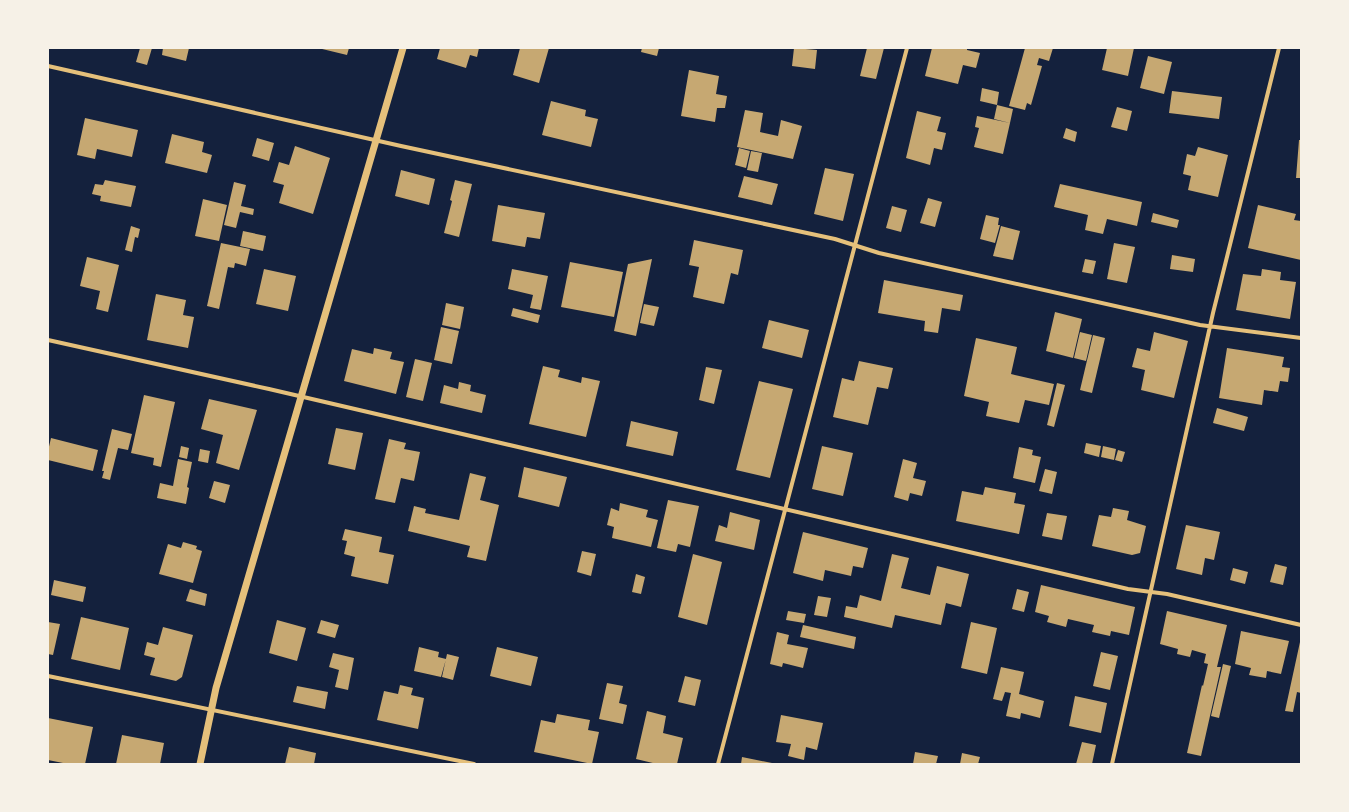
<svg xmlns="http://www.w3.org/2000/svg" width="1349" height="812" viewBox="0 0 1349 812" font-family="Spectral,serif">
	<rect width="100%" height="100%" fill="#14213d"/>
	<path fill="#c6a872" d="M140 48H152L147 65 136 62Z
		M163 48H189L186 61 162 55Z
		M318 48H349L347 55Z
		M440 48H479L477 57 470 55 466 68 437 59Z
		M520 48H549L539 83 513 75Z
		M642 48H659L657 56 641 52Z
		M794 48 817 50 815 69 792 66Z
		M867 48H884L876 79 860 76Z
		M932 48H967V50L980 53 976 68 963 65 958 84 925 76Z
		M1025 48H1053L1049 61 1039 58 1037 65 1042 66 1031 105 1027 103 1025 110 1009 106Z
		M1107 48H1134L1128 76 1102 70Z
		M1148 56 1172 62 1164 94 1140 88Z
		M689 70 719 76 716 94 727 96 725 108H717L715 122 681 116Z
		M982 88 999 92 997 105 980 101Z
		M1172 91 1222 97 1219 119 1169 113Z
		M551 101 586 110 585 116 598 119 591 147 542 135Z
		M997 105 1013 109 1010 123 994 119Z
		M1117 107 1132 111 1127 131 1111 127Z
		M745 110 763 113 760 132 778 136 781 120 802 126 793 159 737 147Z
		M917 111 941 117 937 131 946 133 942 150 934 148 930 165 906 158Z
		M977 116 1010 123 1003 154 974 147 979 128 975 127Z
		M85 118 138 130 132 157 97 149 95 159 77 155Z
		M1066 128 1077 132 1075 142 1063 138Z
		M172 134 204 142 202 152 212 155 207 173 165 163Z
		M257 138 274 143 269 161 252 156Z
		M1299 140H1301V178H1296Z
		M295 146 330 158 313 214 279 203 284 185 273 182 279 162 289 165Z
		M1198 147 1228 155 1218 197 1188 190 1191 176 1183 174 1187 154 1195 156Z
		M739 148 750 151 746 168 735 165Z
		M751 151 762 153 758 172 747 170Z
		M825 168 854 174 843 221 814 214Z
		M401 170 435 179 429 205 395 196Z
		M744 176 778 184 772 205 738 197Z
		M105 180 136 186 131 207 100 201 101 196 92 194 95 184 103 185Z
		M455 180 472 184 459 237 444 233 452 201 450 200Z
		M234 182 246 185 241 206 254 209 253 215 240 212 236 228 224 225Z
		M1060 184 1142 202 1137 226 1107 219 1103 234 1085 230 1088 215 1054 207Z
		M928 198 942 202 935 227 920 223Z
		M203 199 227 205 219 241 195 236Z
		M498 205 545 213 540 239 527 237 525 247 492 241Z
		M1258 205 1296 214 1294 220 1301 221V260L1248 248Z
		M892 206 907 210 901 232 886 228Z
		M1153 213 1179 220 1177 228 1151 222Z
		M986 215 999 218 998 225H1000L995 243 980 239Z
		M131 226 140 229 138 238 135 237 132 252 125 250Z
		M1001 226 1020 231 1013 260 993 256Z
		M243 231 266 236 263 251 240 246Z
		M694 240 743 250 738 275 731 273 724 304 693 297 699 267 689 265Z
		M221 243 250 249 246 266 235 263 234 268 228 267 219 309 207 306Z
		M1114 243 1135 247 1127 283 1107 279Z
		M1172 255 1195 259 1193 272 1170 269Z
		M87 257 119 265 108 312 96 309 100 291 80 286Z
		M652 259 636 336 614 331 628 264Z
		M1085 259 1096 261 1093 274 1082 272Z
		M570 262 623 272 614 317 561 307Z
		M264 269 296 276 288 311 256 304Z
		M512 269 548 276 541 310 530 308 533 295 508 289Z
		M1262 269 1281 272 1280 280 1296 282 1290 319 1236 310 1243 274 1261 276Z
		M884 280 963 295 960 311 942 308 938 333 924 331 925 321 878 313Z
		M156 294 186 300 183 315 194 317 188 348 147 340Z
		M446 303 464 307 460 329 442 325Z
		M644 304 659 307 654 326 640 323Z
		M513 308 540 315 538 323 511 316Z
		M1055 312 1082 319 1073 358 1046 351Z
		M769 320 809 330 802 358 762 348Z
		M441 327 459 331 452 364 434 360Z
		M1080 332 1092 335 1086 361 1074 358Z
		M1154 332 1188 341 1174 398 1141 390 1145 370 1132 367 1137 348 1150 351Z
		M1093 335 1105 338 1092 393 1080 390Z
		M976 338 1017 347 1011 374 1054 384 1049 405 1025 400 1019 423 986 416 989 402 964 396Z
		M374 348 392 352 390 359 404 362 396 394 344 381 352 349 373 354Z
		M1227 348 1284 357 1282 367 1290 368 1288 382 1280 381 1278 392 1264 390 1262 405 1219 398Z
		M415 359 432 363 423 401 406 397Z
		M859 361 893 368 888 389 877 387 868 425 833 417 842 378 854 381Z
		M543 366 560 370 558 377 581 383 582 377 600 381 586 437 529 424Z
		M706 367 722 370 714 404 699 400Z
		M759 381 793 389 770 478 736 470Z
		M459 382 471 385 470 391 486 395 482 413 440 403 444 385 458 389Z
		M1057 383 1065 385 1054 427 1047 425Z
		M144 395 175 402 161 467 153 465 154 458 131 453Z
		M209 399 257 410 239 470 216 463 223 435 201 429Z
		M1217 408 1248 417 1244 431 1213 423Z
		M631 421 678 432 673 456 626 446Z
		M336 428 363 433 355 470 328 464Z
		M112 429 132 434 128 450 118 448 110 480 102 478 104 471H102Z
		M51 438 98 450 93 471 48 460V451Z
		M389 439 406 443 404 449 420 452 414 481 401 478 395 503 375 499Z
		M1086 443 1101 446 1099 457 1084 453Z
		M181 446 189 448 187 459 179 457Z
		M822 446 853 453 843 496 812 489Z
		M1103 446 1116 449 1114 460 1101 457Z
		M1019 447 1033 450 1032 455 1041 457 1035 483 1013 478Z
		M200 449 210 451 208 463 198 461Z
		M1118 450 1125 452 1122 462 1115 460Z
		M178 459 192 462 187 487 189 488 186 504 157 498 160 483 173 486Z
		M903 459 917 463 913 478 926 481 922 496 910 493 908 501 894 497Z
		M524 467 567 477 559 507 518 497Z
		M1045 469 1057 472 1052 494 1039 491Z
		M470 473 486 477 480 500 499 505 486 561 467 557 470 546 408 531 414 506 426 509 425 513 459 520Z
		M214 481 230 485 225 503 209 498Z
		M985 487 1016 493 1014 503 1025 505 1019 534 956 521 962 491 983 495Z
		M668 500 699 506 690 547 678 544 676 552 657 548Z
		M620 503 648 510 646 517 658 520 651 547 612 538 614 527 607 525 611 508 619 511Z
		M1113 508 1129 511 1127 520 1146 526 1140 553 1132 555 1092 546 1099 515 1111 517Z
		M730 512 760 520 754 550 715 541 719 525 727 528Z
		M1047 513 1067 516 1062 540 1042 536Z
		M1186 525 1220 532 1214 560 1205 558 1202 575 1176 569Z
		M345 529 382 537 379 552 394 555 388 584 351 576 355 557 344 554 347 541 342 540Z
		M803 532 868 548 863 568 853 566 851 576 825 570 823 581 793 573Z
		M183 542 197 546 196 549 202 551 193 583 159 574 168 544 181 548Z
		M582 551 596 554 591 576 577 572Z
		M693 554 722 562 707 625 678 617Z
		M892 554 909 558 901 588 930 595 937 566 969 574 961 607 946 603 941 625 895 615 892 628 844 617 846 606 857 608 860 595 881 601Z
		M1275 564 1287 567 1283 585 1270 582Z
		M1233 568 1248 572 1245 584 1230 580Z
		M636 574 645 577 641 594 632 592Z
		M54 580 86 587 83 602 51 595Z
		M1041 585 1135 607 1129 635 1111 631 1110 636 1092 632 1094 625 1068 619 1066 627 1047 622 1049 616 1035 612Z
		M190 589 207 594 205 606 186 601Z
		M1017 589 1029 592 1024 612 1012 609Z
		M818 596 831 598 827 617 814 615Z
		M788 611 806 614 804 623 786 620Z
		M1167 611 1227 625 1217 667H1221L1201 756 1187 753 1202 685 1203 686 1208 664 1204 663 1206 654 1192 650 1190 657 1177 654 1178 649 1160 644Z
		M81 617 129 628 120 670 71 659Z
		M277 620 306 628 297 661 269 653Z
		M321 620 339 625 335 638 317 633Z
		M48 622 60 624 53 655 48 654Z
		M971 622 997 628 987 674 961 668Z
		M803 625 856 637 854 649 800 637Z
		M163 627 193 635 182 677 176 681 150 675 155 658 144 655 147 642 158 645Z
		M1241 631 1289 641 1281 674 1267 671 1266 678 1249 675 1251 668 1235 664Z
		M777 632 789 635 787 644 808 648 803 668 783 663 782 667 770 664Z
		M1300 642 1301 693 1297 692 1293 712 1285 711Z
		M419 647 439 652 438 657 446 659 441 677 414 671Z
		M497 647 538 657 531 686 490 676Z
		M1101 652 1118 656 1110 690 1093 686Z
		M333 653 354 658 348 690 335 687 339 670 329 667Z
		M447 654 459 657 453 680 442 677Z
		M1223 664 1231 666 1219 718 1211 716Z
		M1001 667 1024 672 1019 694 1044 701 1040 718 1021 713 1020 719 1006 716 1011 693 1005 692 1002 701 993 699Z
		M685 676 701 680 695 706 678 702Z
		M607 683 623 686 619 703 627 705 623 724 599 719Z
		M400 685 413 688 411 695 424 698 418 729 377 720 384 691 398 694Z
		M297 686 328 692 325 709 293 702Z
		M1075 696 1107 703 1101 733 1069 726Z
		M647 711 666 716 663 733 683 738 677 764H657L636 759Z
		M557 714 590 720 588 730 599 732 592 764 534 752 541 720 555 723Z
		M781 715 823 723 817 750 806 747 804 760 788 756 791 744 776 742Z
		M48 718 93 727 85 764H68L48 760Z
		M122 735 164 743 160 764H116Z
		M1082 742 1096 745 1092 764H1076Z
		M289 747 316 753 314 764H285Z
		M915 752 938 756 936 764H913Z
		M962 753 980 757 978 764H960Z
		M742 757 772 763V764H741Z"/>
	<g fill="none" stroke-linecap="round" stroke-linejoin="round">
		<path stroke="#e5c07b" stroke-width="4" d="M48 66 401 146 835 239 879 253 1200 325 1301 338
			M48 340 269 389 1128 589 1167 594 1301 625
			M48 676 474 764
			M718 764 907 48
			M1112 764 1213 313 1279 48"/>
		<path stroke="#e5c07b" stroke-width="7" d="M200 764 216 688 403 48"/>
	</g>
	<rect width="1349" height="812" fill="none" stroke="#f6f1e7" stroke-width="98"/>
</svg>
